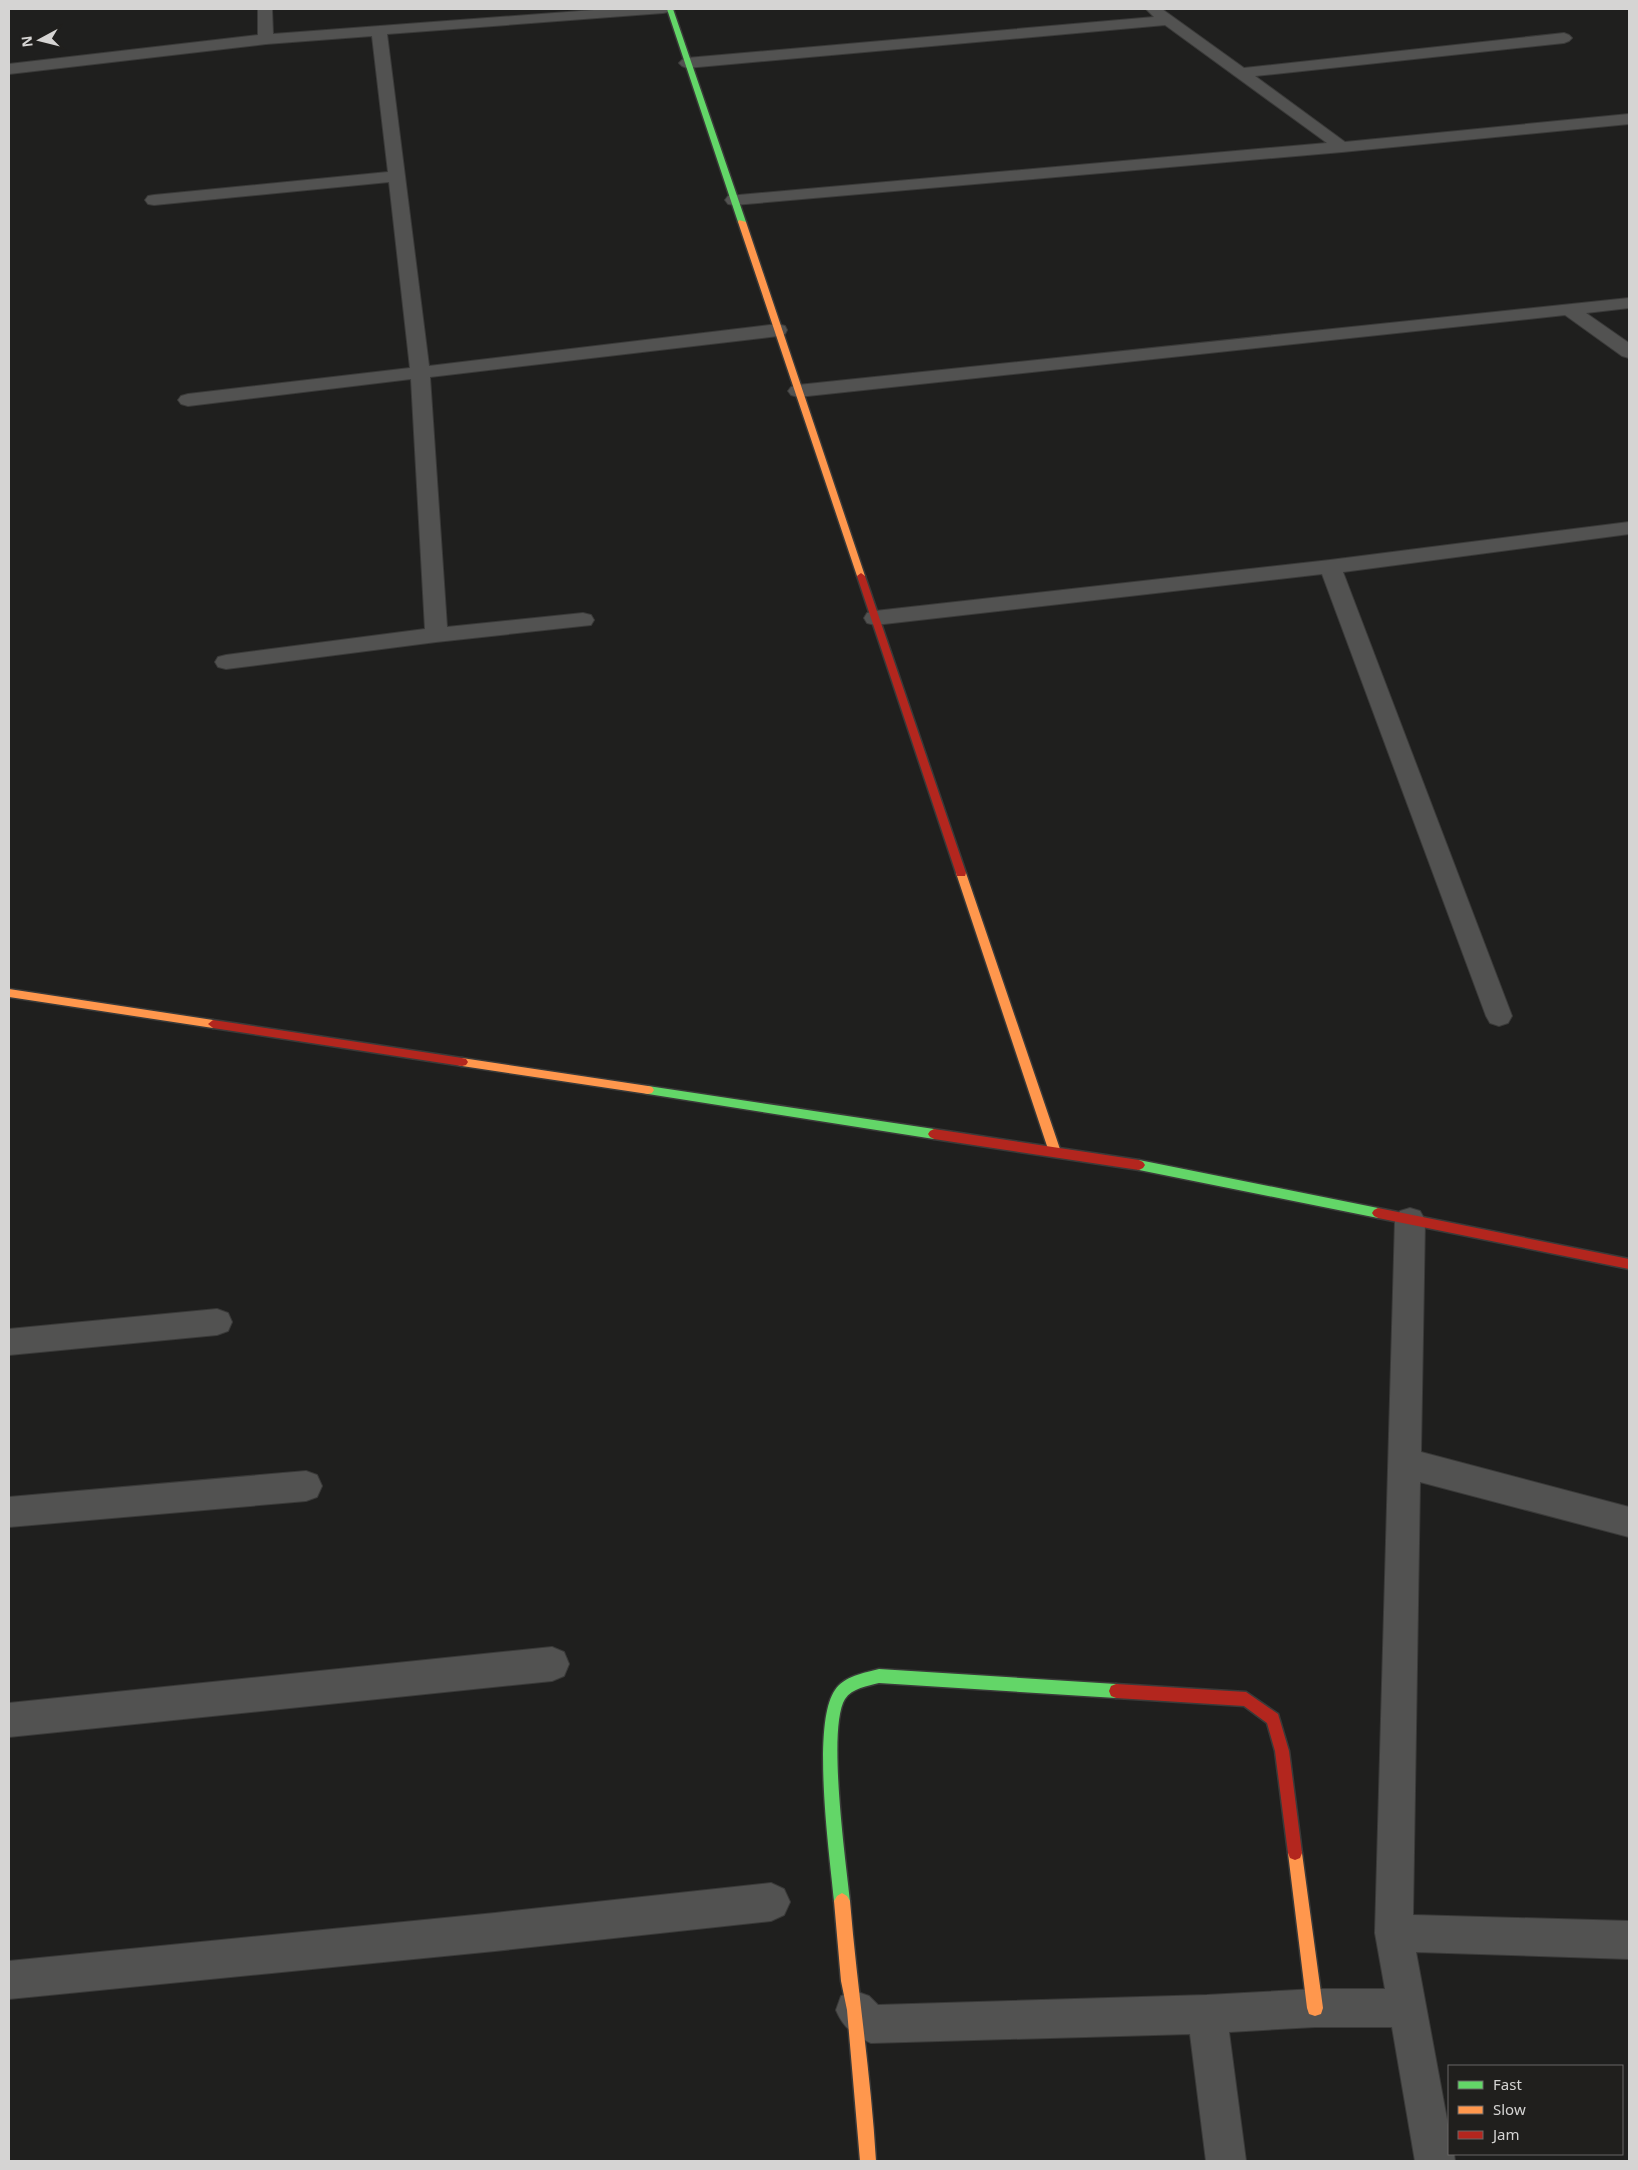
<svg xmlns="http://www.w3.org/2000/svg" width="1638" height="2170" viewBox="0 0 1638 2170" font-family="'Noto Sans',sans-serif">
	<rect width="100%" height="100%" fill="#1f1f1e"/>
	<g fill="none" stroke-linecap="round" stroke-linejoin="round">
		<defs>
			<path id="lane" d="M258 9H272L273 34 607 9H670L668 12 663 13 387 34 429 366 778 324 785 326 787 330 785 334 778 336 430 377 447 627 583 613 591 615 594 620 591 625 436 642 226 669 218 667 215 662 218 657 226 655 425 629 411 379 188 406 181 404 178 400 181 396 188 394 410 368 389 182 154 205 148 204 145 200 148 196 154 195 388 172 372 36 266 44 9 74V64L258 35Z"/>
			<path id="street" d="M1146 9H1162L1244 68 1564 33 1569 35 1572 38 1569 41 1564 43 1255 76 1345 142 1629 114V124L1342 152 734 205 728 204 725 200 728 196 1327 143 1165 25 687 68 682 66 679 63 682 60 687 58 1154 17Z
				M1629 298V308L1586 313 1629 343V358L1622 356 1565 315 798 397 791 395 788 391 791 387 798 385Z
				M1629 522V534L1343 572 1512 1016 1508 1023 1499 1026 1490 1023 1486 1016 1322 574 875 625 867 623 864 618 867 613 875 611 1330 560Z
				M1410 1208 1420 1211 1425 1220 1421 1452 1629 1507V1537L1420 1482 1413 1915 1629 1921V1959L1416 1952 1449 2130V2154H1454L1455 2161H1415L1392 2027H1315L1229 2032 1246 2161H1206L1190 2034 871 2043C854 2036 843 2027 836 2010L841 1996 855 1991 869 1996 878 2005 1207 1995 1315 1989H1385L1375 1933 1395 1220 1400 1211Z
				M217 1309 228 1313 232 1322 228 1331 217 1335 9 1355V1329Z
				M306 1471 317 1475 322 1486 317 1497 306 1501 9 1527V1497Z
				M552 1647 564 1652 569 1664 564 1676 552 1681 9 1737V1703Z
				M771 1883 784 1889 790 1902 784 1915 771 1921 495 1951 9 1999V1961L495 1913Z"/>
			<path id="fast" d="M667 9H673L746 222 745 224 738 222Z
				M648 1086 934 1129 938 1131 940 1134 938 1137 934 1139 648 1094 644 1093 642 1090 644 1087Z
				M1139 1160 1378 1208 1382 1210 1384 1213 1382 1216 1378 1218 1139 1170 1135 1168 1133 1165 1135 1162Z
				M879 1669 1116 1684 1121 1686 1123 1691 1121 1696 1116 1698 879 1683C868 1686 852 1688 845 1699 827 1728 846 1863 850 1901L847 1906 842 1909 837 1906 834 1901C830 1857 811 1724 835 1690 844 1676 864 1673 879 1669Z"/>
			<path id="slow" d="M739 220 746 222 865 576 864 578 861 579 857 576 738 222Z
				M961 869 966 873 1061 1152 1059 1155H1051L1049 1152 956 873Z
				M9 989 213 1020 218 1024 213 1028 9 997Z
				M462 1058 648 1086 652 1087 654 1090 652 1093 648 1094 462 1066 458 1065 456 1062 458 1059Z
				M1295 1846 1300 1848 1302 1853 1323 2008 1321 2014 1315 2016 1309 2014 1307 2008 1288 1853 1290 1848Z
				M842 1893 847 1896 850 1901C857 1988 871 2074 876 2161H860L847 2010 841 1981 834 1901 837 1896Z"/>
			<path id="jam" d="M861 573 865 576 966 873 965 876H957L857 576Z
				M213 1020 462 1058 466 1059 468 1062 466 1065 462 1066 213 1028 208 1024Z
				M934 1129 1139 1160 1143 1162 1145 1165 1143 1168 1139 1170 934 1139 930 1137 928 1134 930 1131Z
				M1378 1208 1629 1259V1269L1378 1218 1374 1216 1372 1213 1374 1210Z
				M1116 1684 1246 1692 1278 1714 1289 1751 1302 1853 1300 1858 1295 1860 1290 1858 1288 1853 1275 1751 1267 1723 1244 1706 1116 1698 1111 1696 1109 1691 1111 1686Z"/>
		</defs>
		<use href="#lane" stroke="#3a3a39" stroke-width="2"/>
		<use href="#street" stroke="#3a3a39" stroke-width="2"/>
		<use href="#fast" stroke="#3a3a39" stroke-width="3"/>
		<use href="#slow" stroke="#3a3a39" stroke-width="3"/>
		<use href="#jam" stroke="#3a3a39" stroke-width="3"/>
		<use href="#lane" fill="#525251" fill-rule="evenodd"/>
		<use href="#street" fill="#525251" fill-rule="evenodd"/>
		<use href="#fast" fill="#63d668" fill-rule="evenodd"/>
		<use href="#slow" fill="#ff974d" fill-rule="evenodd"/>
		<use href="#jam" fill="#b3261e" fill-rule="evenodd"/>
	</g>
	<rect width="1638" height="2170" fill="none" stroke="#d5d4d3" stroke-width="20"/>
	<rect x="1448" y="2065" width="175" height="90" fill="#201f1d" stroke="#686766"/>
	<rect x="1458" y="2081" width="25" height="8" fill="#63d668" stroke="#686766"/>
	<text x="1493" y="2090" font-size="15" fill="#d5d4d3">Fast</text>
	<rect x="1458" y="2106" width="25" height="8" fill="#ff974d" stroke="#686766"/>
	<text x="1493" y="2115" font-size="15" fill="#d5d4d3">Slow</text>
	<rect x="1458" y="2131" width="25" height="8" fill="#b3261e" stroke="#686766"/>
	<text x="1493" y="2140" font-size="15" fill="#d5d4d3">Jam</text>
	<g transform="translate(40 40) rotate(263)" stroke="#201f1d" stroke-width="4" paint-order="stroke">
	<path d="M0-4L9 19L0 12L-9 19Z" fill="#d5d4d3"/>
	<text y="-8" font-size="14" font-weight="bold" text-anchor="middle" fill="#d5d4d3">N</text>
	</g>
</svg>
